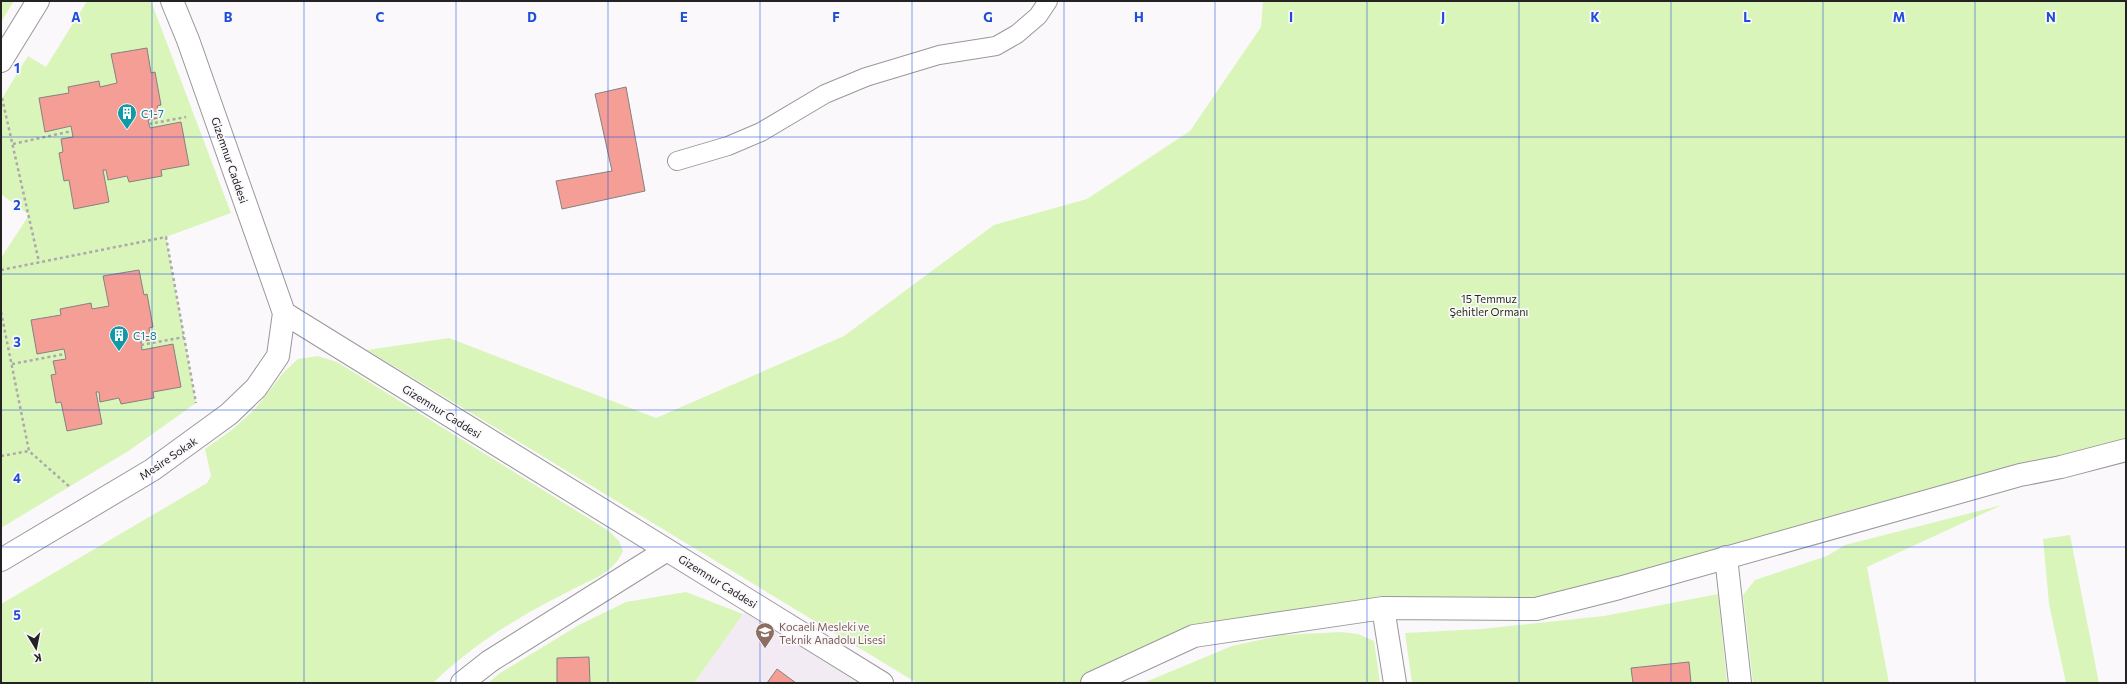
<svg xmlns="http://www.w3.org/2000/svg" width="2127" height="684" viewBox="0 0 2127 684" font-family="Commissioner,sans-serif">
	<rect width="100%" height="100%" fill="#fbf8fb"/>
	<path fill="#f3ebf4" d="M748 607 863 683H694Z"/>
	<path fill="#daf5b9" d="M1 1H14L1 22Z
		M87 1H151L231 213 166 237 196 403 130 450 1 528V258L29 215 1 194V100L28 56 46 67Z
		M1263 1H2126V448L1536 609 1383 608 1194 636 1092 683H917L367 350 449 338 656 418 844 336 994 225 1087 199 1190 131 1261 27Z
		M318 356 337 362 609 531 619 541 623 551C617 564 610 569 598 577 536 607 483 635 433 683H1V604L207 483 211 476 205 449 233 429 255 409 283 373 298 359Z
		M2002 505 1867 567 1889 683H1753L1743 595 1755 580 1827 556 1845 545Z
		M2070 535 2099 683H2066L2049 604 2043 539Z
		M686 592 743 614 694 683H488L500 673 579 625 626 602Z
		M1718 594 1727 683H1412L1405 633 1481 629 1604 616Z
		M1341 632 1358 634 1374 641 1380 683H1143L1232 646 1283 635Z"/>
	<path fill="#f59e96" stroke="#858181" d="M147 48 151 73 155 72 161 105 157 106 159 118 148 120 150 128 181 122 189 165 161 170 162 176 129 182 127 176 108 180 106 170H103L109 202 74 209 69 180 64 181 59 153 63 152 61 139 73 137 71 126 45 132 39 98 69 93 68 87 99 81 100 87 117 83 111 54Z
		M626 87 645 191 562 209 556 181 612 171 595 94Z
		M139 270 144 295 147 294 153 327 149 328 151 340 141 341 142 350 173 344 181 387 153 392 154 398 121 404 119 398 100 402 99 392H96L102 424 67 431 61 402 56 403 51 375 56 374 53 361 66 359 64 349 37 354 31 320 61 315 60 309 91 303 92 309 109 306 103 276Z
		M589 657 590 683H557V658Z
		M1689 662 1691 683H1633L1631 668Z
		M777 669 796 683H767Z"/>
	<g fill="none" stroke-linecap="round" stroke-linejoin="round">
		<defs>
			<path id="service" d="M677 161 728 146 761 132 825 94 866 77 939 55 996 46 1017 34 1038 16 1048 1"/>
			<path id="minor" d="M172 1 188 40 284 313 882 683
				M1 61 38 1
				M1726 557 1740 683
				M1 560 152 470 229 414 256 388 278 356 284 313
				M1383 608 1395 683
				M462 683 490 661 667 550
				M1092 683 1194 636 1383 608 1536 609 1619 588 2020 475 2061 467 2126 450"/>
		</defs>
		<use href="#service" stroke="#9a979a" stroke-width="20"/>
		<use href="#minor" stroke="#9a979a" stroke-width="24"/>
		<path stroke="#aca9ac" stroke-width="2.5" stroke-dasharray="3 3" stroke-linecap="butt" d="M2 98 39 262
			M149 124 186 117
			M13 144 72 131
			M1 270 166 237 196 403
			M1 312 29 451 71 488
			M141 345 184 337
			M12 364 65 354
			M1 456 29 451"/>
		<use href="#service" stroke="#fff" stroke-width="18"/>
		<use href="#minor" stroke="#fff" stroke-width="22"/>
	</g>
	<path fill="none" stroke="#1d4ed8" stroke-width="1" stroke-opacity="0.55" d="M152 1V683M304 1V683M456 1V683M608 1V683M760 1V683M912 1V683M1064 1V683M1215 1V683M1367 1V683M1519 1V683M1671 1V683M1823 1V683M1975 1V683M1 137H2126M1 274H2126M1 410H2126M1 547H2126"/>
	<defs>
		<symbol id="building-pin" viewBox="-11 -11 22 30"><path d="M0 17L-7.5 6A9.5 9.5 0 1 1 7.5 6Z" fill="#0f9aa8" stroke="#fbf8fb"/><path d="M-4-6H4V6H1V3H-1V6H-4ZM-2.5-4.3h1.7v1.8h-1.7ZM.8-4.3h1.7v1.8H.8ZM-2.5-1h1.7V.8h-1.7ZM.8-1h1.7V.8H.8Z" fill="#fff"/></symbol>
		<symbol id="school-pin" viewBox="-11 -11 22 30"><path d="M0 17L-7.5 6A9.5 9.5 0 1 1 7.5 6Z" fill="#8d6e63" stroke="#fbf8fb"/><path d="M0-5L7-2L0 1L-7-2ZM-4 1L0 2.5L4 1V4Q0 6-4 4Z" fill="#fff"/></symbol>
	</defs>
	<g fill-rule="evenodd">
		<use href="#building-pin" x="116" y="102" width="22" height="30"/>
		<use href="#building-pin" x="108" y="324" width="22" height="30"/>
		<use href="#school-pin" x="754" y="621" width="22" height="30"/>
	</g>
	<g text-anchor="middle" dominant-baseline="central" stroke-width="3.5" stroke-linejoin="round" paint-order="stroke">
		<g font-size="11" fill="#0d838f" stroke="#fbf8fb" text-anchor="start">
			<text x="141" y="113">C1-7</text>
			<text x="133" y="335">C1-8</text>
		</g>
		<g font-size="11" fill="#242324" stroke="#fbf8fb">
			<text transform="translate(230 160) rotate(71)">Gizemnur Caddesi</text>
			<text transform="translate(442 411) rotate(32)">Gizemnur Caddesi</text>
			<text transform="translate(168 458) rotate(-34)">Mesire Sokak</text>
			<text transform="translate(718 581) rotate(32)">Gizemnur Caddesi</text>
		</g>
		<g font-size="11" fill="#243111" stroke="#fbf8fb">
			<text x="1489" y="298">15 Temmuz<tspan x="1489" dy="13">Şehitler Ormanı</tspan></text>
		</g>
		<g font-size="11" fill="#785e54" stroke="#fbf8fb" text-anchor="start">
			<text x="779" y="626">Kocaeli Mesleki ve<tspan x="779" dy="13">Teknik Anadolu Lisesi</tspan></text>
		</g>
	</g>
	<g font-size="13" text-anchor="middle" font-weight="bold" fill="#1d4ed8" stroke="#fbf8fb" stroke-width="3.5" stroke-linejoin="round" paint-order="stroke">
		<text x="76" y="22">A</text>
		<text x="228" y="22">B</text>
		<text x="380" y="22">C</text>
		<text x="532" y="22">D</text>
		<text x="684" y="22">E</text>
		<text x="836" y="22">F</text>
		<text x="988" y="22">G</text>
		<text x="1139" y="22">H</text>
		<text x="1291" y="22">I</text>
		<text x="1443" y="22">J</text>
		<text x="1595" y="22">K</text>
		<text x="1747" y="22">L</text>
		<text x="1899" y="22">M</text>
		<text x="2051" y="22">N</text>
		<text x="17" y="73">1</text>
		<text x="17" y="210">2</text>
		<text x="17" y="347">3</text>
		<text x="17" y="483">4</text>
		<text x="17" y="620">5</text>
	</g>
	<rect width="2127" height="684" fill="none" stroke="#242324" stroke-width="4"/>
	<g transform="translate(36 648) rotate(170)" stroke="#fbf8fb" stroke-width="3" paint-order="stroke">
	<path d="M0-3L7 15L0 10L-7 15Z" fill="#242324"/>
	<text y="-6" font-size="11" font-weight="bold" text-anchor="middle" fill="#242324">K</text>
	</g>
</svg>
